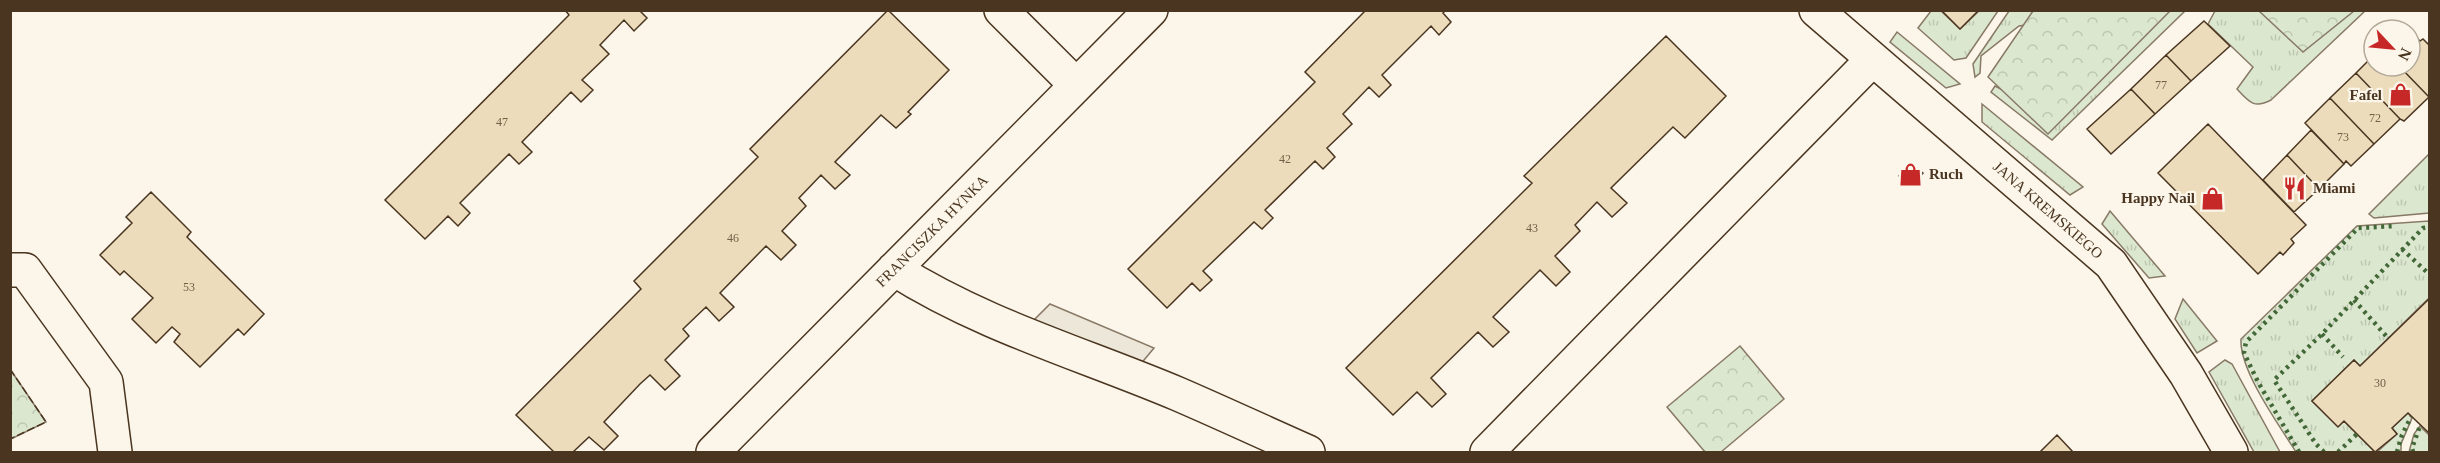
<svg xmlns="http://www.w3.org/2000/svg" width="2440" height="463" viewBox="0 0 2440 463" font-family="Georgia,serif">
	<defs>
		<pattern id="grass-tufts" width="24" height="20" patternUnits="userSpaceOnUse" patternTransform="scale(1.5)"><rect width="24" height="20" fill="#dce7d0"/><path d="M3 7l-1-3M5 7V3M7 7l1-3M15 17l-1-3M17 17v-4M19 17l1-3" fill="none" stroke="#bec7b2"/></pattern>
		<pattern id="park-crowns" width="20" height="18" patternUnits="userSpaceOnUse" patternTransform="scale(1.5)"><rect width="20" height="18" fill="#dce7d0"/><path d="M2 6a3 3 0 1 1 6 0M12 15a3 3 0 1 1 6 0" fill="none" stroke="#bec7b2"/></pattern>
	</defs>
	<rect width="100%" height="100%" fill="#fbf6e9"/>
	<path fill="url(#grass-tufts)" stroke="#887966" stroke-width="1.5" d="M1931 11H1941L1960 29 1979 11H1998L1966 58 1954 60 1918 28Z
		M2009 11H2185L2052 140 1991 92 1995 86 2012 95 2033 24 2019 26 1981 56 1980 73 1975 77 1973 64Z
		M2215 11H2365L2271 100C2254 109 2249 102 2237 89L2253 67 2208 24Z
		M1897 32 1960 84 1946 88 1890 42Z
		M1982 104 2083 187 2070 195 1982 122Z
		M2429 154V213L2374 218 2369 214Z
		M2110 211 2165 276 2149 278 2102 224Z
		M2429 221V298L2360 366 2354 360 2312 401 2338 426 2344 421 2375 452H2296C2279 425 2239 370 2241 339L2357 226Z
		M2183 299 2217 341 2197 353 2175 319Z
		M2225 360 2232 364 2280 452H2254L2209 372Z
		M2408 413 2412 418 2401 444V452H2377L2397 434 2392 428Z
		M2420 426 2429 435V452H2409L2414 434Z"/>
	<path fill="url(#park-crowns)" stroke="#887966" stroke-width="1.5" d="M2033 11V10L2170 11 2048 134 1988 77Z
		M2259 11H2354L2303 52Z
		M1740 346 1784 399 1721 452H1705L1667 407Z
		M10 369 46 422 11 439H10Z"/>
	<path fill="#ede7d9" stroke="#887966" stroke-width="1.5" d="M1050 304 1154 348 1139 366 1031 323Z"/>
	<path fill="#ecdcbc" stroke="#4a3520" stroke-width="1.5" d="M565 10H639L647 18 634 31 624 20 600 45 609 54 582 80 593 90 581 102 571 92 522 142 532 152 519 164 509 154 460 203 470 213 458 226 448 216 425 239 385 200 569 15Z
		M888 10 949 70 908 112 911 114 896 128 881 115 835 162 850 175 835 189 821 175 799 198 806 206 782 231 796 245 781 260 766 246 720 293 734 307 719 321 706 307 683 329 689 336 665 360 680 376 665 390 650 375 640 384 604 422 618 436 604 450 589 437 573 452H554L516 415 641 289 634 281 758 157 750 149Z
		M1366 10H1446L1443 13 1451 22 1439 35 1431 26 1382 75 1391 85 1379 97 1369 87 1343 114 1352 124 1327 148 1335 157 1323 169 1315 161 1265 210 1273 218 1262 229 1254 222 1203 271 1212 280 1200 291 1192 283 1167 308 1128 269 1315 82 1305 72Z
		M1941 10H1979L1960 29Z
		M2204 21 2230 46 2191 81 2166 55Z
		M2410 31 2420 41 2423 39 2430 46 2429 97 2399 66H2410Z
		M1666 36 1726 96 1685 138 1673 127 1611 188 1627 203 1612 217 1597 202 1575 225 1580 231 1555 256 1570 272 1556 286 1540 270 1493 317 1509 332 1493 347 1478 332 1431 378 1446 394 1432 407 1417 392 1393 415 1346 368 1532 183 1524 176Z
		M2166 55 2191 81 2155 114 2131 89Z
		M2374 55V66H2399L2429 97 2404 121 2400 119 2356 73Z
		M2356 73 2400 119 2374 144 2330 98Z
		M2131 89 2155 114 2111 154 2087 129Z
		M2330 98 2374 144 2351 166 2346 161 2344 164 2305 123Z
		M2208 124 2306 225 2291 239 2294 243 2283 255 2280 252 2258 274 2158 173Z
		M2311 130 2344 164 2319 189 2287 155Z
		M2287 155 2319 189 2294 212 2263 180Z
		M1910 163 1923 173 1912 186 1899 176Z
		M151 192 191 232 187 237 264 314 244 335 238 329 200 367 174 342 180 334 172 327 156 343 132 319 153 298 124 271 120 275 100 255 132 223 126 217Z
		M2430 298V434L2408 413 2392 428 2397 434 2375 452 2344 421 2338 427 2312 401 2354 360 2360 366Z
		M2057 435 2073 452H2040Z"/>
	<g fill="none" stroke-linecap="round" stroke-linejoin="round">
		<defs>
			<path id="minor" d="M1001 10 1076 85
				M1816 10 2111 264 2186 374 2231 452
				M894 269C982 325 1083 354 1178 394 1222 413 1265 433 1308 452
				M10 270H25L106 382 115 452
				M713 452 1151 10
				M1487 452 1873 59"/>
		</defs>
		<use href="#minor" stroke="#4a3520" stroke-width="36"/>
		<use href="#minor" stroke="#fbf6e9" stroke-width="33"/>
		<path stroke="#436837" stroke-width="4.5" stroke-dasharray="3 4.5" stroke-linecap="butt" d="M2402 249 2430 275
			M2354 300 2388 338
			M2322 334 2343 357
			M2299 452 2258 382 2244 353 2246 342 2358 228 2394 226
			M2324 452 2316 444 2274 380 2322 334 2423 228 2430 227
			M2338 452 2357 434
			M2397 452 2402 435 2411 417
			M2413 452 2412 448 2420 426"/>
		<path stroke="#4a3520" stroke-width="1.5" stroke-dasharray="8 3" stroke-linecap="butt" d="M10 369 46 422 10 439"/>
	</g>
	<defs>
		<symbol id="shop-bare" viewBox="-9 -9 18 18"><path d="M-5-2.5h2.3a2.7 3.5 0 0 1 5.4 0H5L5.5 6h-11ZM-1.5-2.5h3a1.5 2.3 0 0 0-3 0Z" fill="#c62828" stroke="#fbf6e9" stroke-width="2.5" paint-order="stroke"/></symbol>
		<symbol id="restaurant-bare" viewBox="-9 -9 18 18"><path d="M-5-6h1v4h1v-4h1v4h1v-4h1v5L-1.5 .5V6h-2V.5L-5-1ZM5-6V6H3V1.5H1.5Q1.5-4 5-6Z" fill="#c62828" stroke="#fbf6e9" stroke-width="2.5" paint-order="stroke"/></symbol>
	</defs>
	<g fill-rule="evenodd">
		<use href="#shop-bare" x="2384" y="78" width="33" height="33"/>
		<use href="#shop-bare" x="1894" y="158" width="33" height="33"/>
		<use href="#restaurant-bare" x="2278" y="172" width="33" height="33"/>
		<use href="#shop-bare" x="2196" y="182" width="33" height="33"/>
	</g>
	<g text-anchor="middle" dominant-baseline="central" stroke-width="4.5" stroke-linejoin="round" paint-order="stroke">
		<g font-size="12" fill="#725f47">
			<text x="2161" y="85">77</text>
			<text x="2375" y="118">72</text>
			<text x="502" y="122">47</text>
			<text x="2343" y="137">73</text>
			<text x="1285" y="159">42</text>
			<text x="1532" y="228">43</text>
			<text x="733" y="238">46</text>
			<text x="189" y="287">53</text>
			<text x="2380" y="383">30</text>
		</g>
		<g font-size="15" font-weight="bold" fill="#4a3520" stroke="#fbf6e9" text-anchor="end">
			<text x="2382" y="95">Fafel</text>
			<text x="1929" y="174" text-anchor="start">Ruch</text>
			<text x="2313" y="188" text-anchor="start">Miami</text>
			<text x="2195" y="198">Happy Nail</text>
		</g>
		<g font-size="15" fill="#4a3520" stroke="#fbf6e9">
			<text transform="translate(2048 210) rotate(41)">JANA KREMSKIEGO</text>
			<text transform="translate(932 231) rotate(-45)">FRANCISZKA HYNKA</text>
		</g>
	</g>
	<rect width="2440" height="463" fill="none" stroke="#4a3520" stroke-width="24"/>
	<g transform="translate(2392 48) rotate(116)"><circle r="28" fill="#fbf6e9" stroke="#b4a999" stroke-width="1.5"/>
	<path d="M0-4.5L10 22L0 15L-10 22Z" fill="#c62828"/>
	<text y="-9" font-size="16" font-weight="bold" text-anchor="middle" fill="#4a3520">N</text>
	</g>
</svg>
